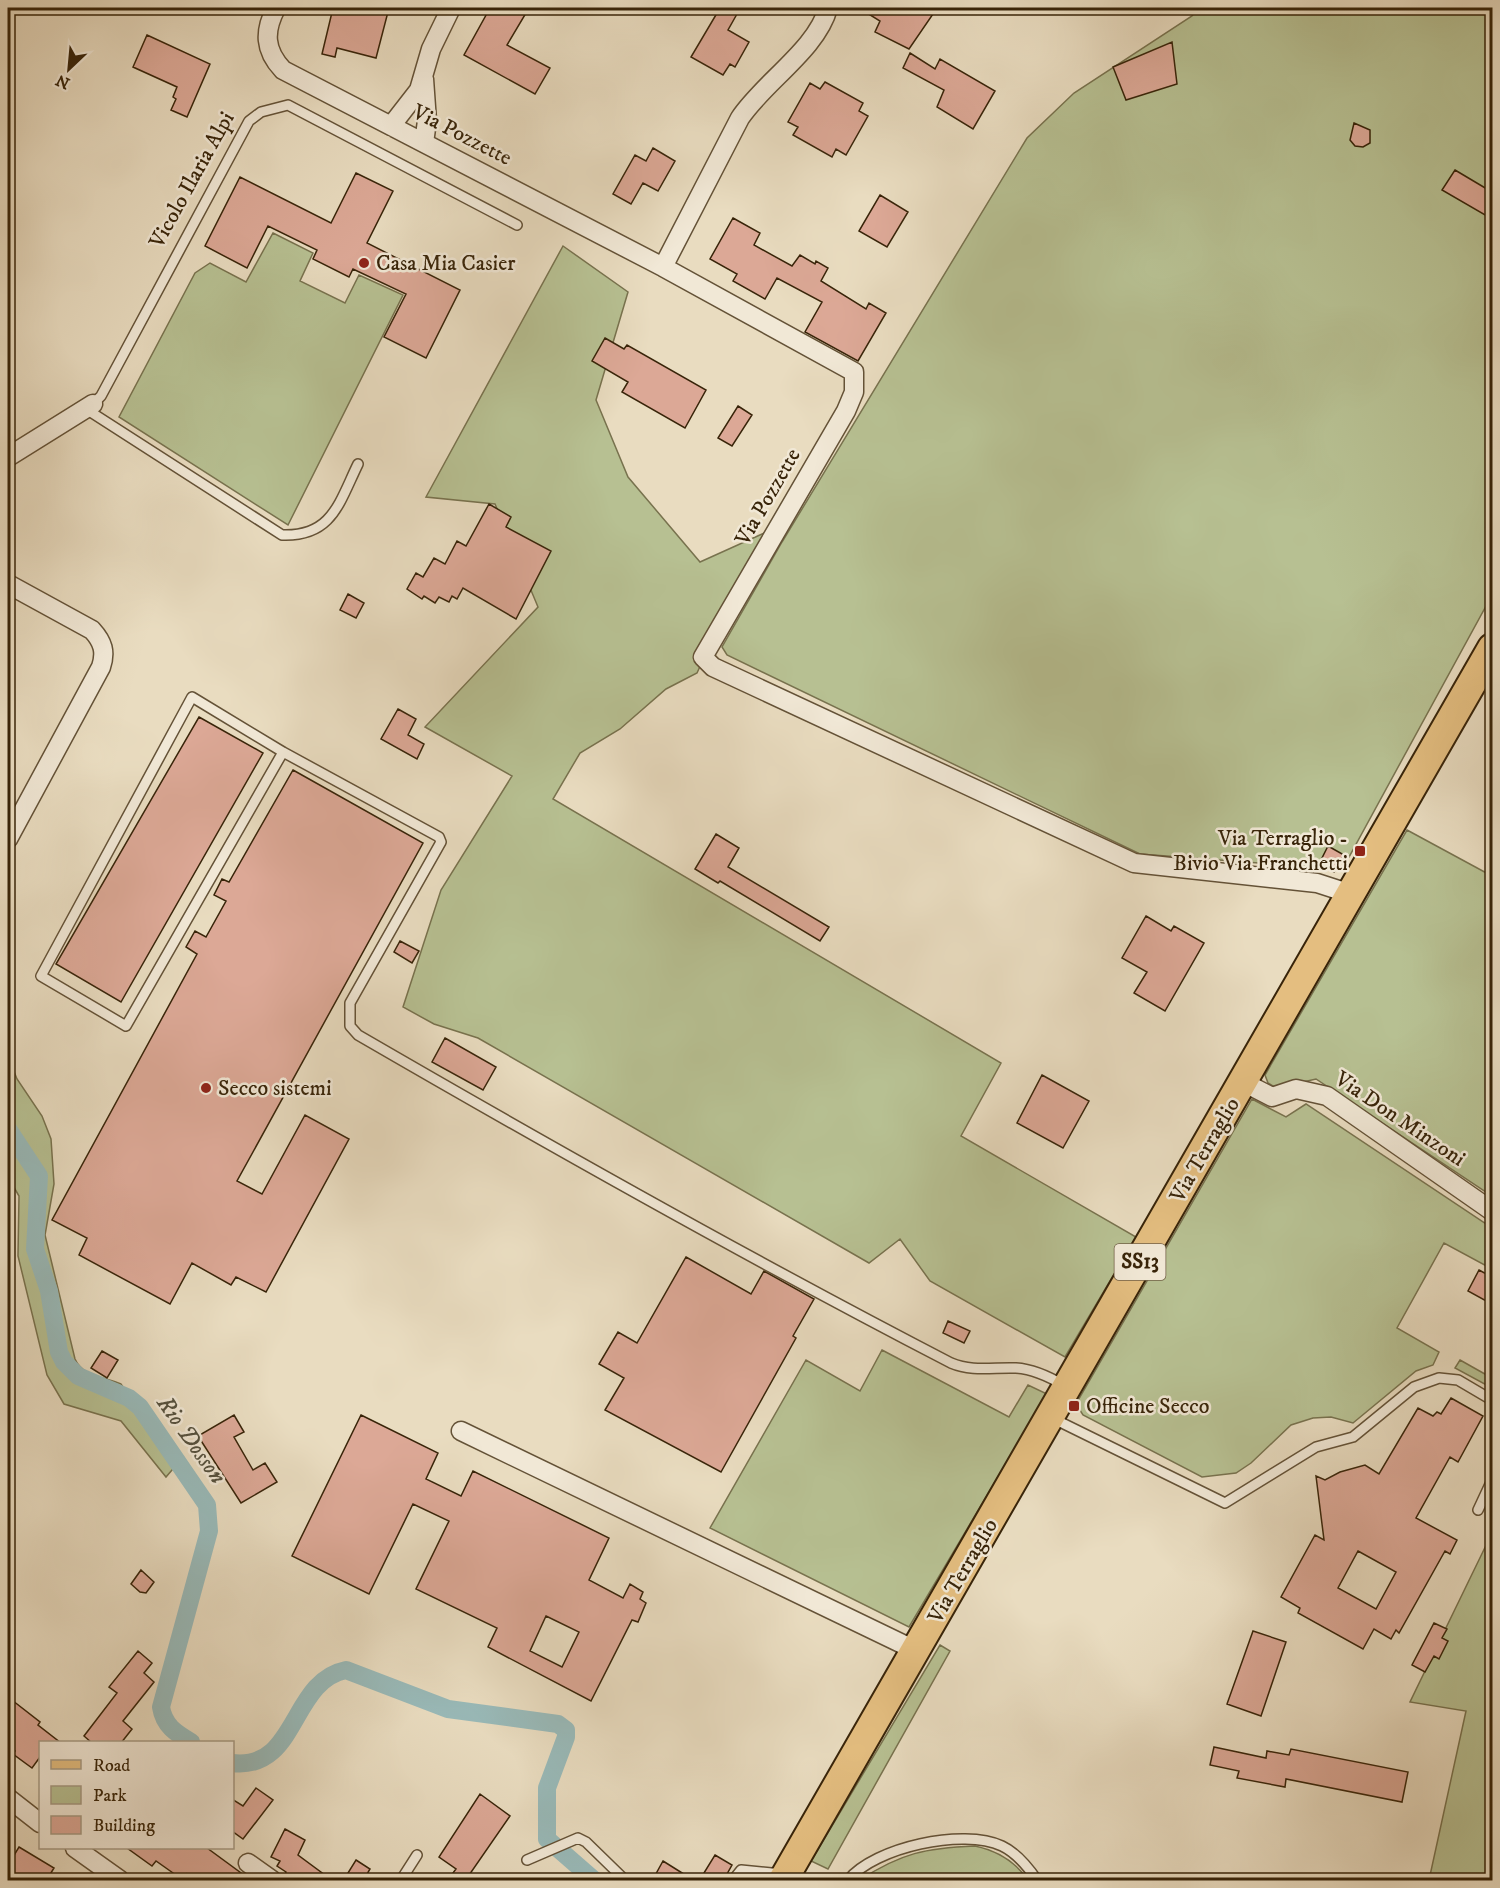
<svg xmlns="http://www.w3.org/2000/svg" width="1500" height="1888" viewBox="0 0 1500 1888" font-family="'IM FELL DW Pica',serif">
	<rect width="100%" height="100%" fill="#e9dcc0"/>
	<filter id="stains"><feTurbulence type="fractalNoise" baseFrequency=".00333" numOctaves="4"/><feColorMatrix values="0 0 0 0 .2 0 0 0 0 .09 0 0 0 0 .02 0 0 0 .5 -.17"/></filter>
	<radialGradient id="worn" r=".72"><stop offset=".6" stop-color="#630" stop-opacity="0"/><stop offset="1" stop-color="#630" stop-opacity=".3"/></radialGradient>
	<path fill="#b7c092" stroke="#78724e" stroke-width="1.5" d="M1198 8H1492V595L1349 857 1310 867 1140 854 727 655 722 647 782 542 1027 138 1074 93 1192 16Z
		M273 233 313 253 300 281 345 303 359 275 403 295 288 525 119 417 195 273 210 263 246 282Z
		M563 246 628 292 596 400 628 477 700 562 773 529 720 622 697 673 666 689 620 729 580 753 553 799 1001 1063 961 1136 1136 1237 1065 1357 930 1281 900 1239 869 1263 478 1038 434 1024 403 1007 441 890 512 776 425 727 538 607 495 504 426 497Z
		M1407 830 1492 876V1196L1316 1079 1276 1088 1268 1083 1265 1075Z
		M14 1005 11 1064 17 1079 42 1116 51 1139 54 1184 45 1235 75 1359C83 1377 104 1377 121 1384L178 1463 166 1477 121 1421 64 1404 47 1375 18 1256 19 1196 8 1177V1018Z
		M1252 1099 1286 1117 1306 1104 1492 1228V1269L1444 1243 1397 1328 1439 1352 1433 1365 1416 1371 1353 1423 1331 1417 1313 1418 1291 1425 1251 1463 1236 1473 1202 1477 1083 1415 1076 1404Z
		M882 1350 1009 1417 1028 1385 1047 1394 909 1627 710 1528 806 1360 860 1391Z
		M1460 1360 1492 1378V1388L1455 1368Z
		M1492 1533V1880H1429L1466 1711 1410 1702Z
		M940 1645 950 1651 828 1869 811 1861Z
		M975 1846C998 1851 1015 1861 1028 1880H860C901 1853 926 1848 975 1846Z"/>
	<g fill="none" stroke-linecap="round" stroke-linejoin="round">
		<path stroke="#99bab9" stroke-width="18" d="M8 1129 39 1176 35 1249 49 1291 59 1352 64 1362 78 1376 129 1398 140 1407 207 1505 209 1531 161 1707C164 1726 176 1733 191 1742
			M232 1763C298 1771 290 1681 346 1670L448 1709 558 1724 566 1730V1737L547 1788V1839L594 1880"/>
	</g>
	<path fill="#dca896" stroke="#382409" stroke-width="1.5" fill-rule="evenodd" d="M333 8H389L376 58 337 48 335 57 322 54Z
		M490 8H529L507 45 550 68 535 94 464 55Z
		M720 8 737 14 728 30 749 42 735 67 730 64 723 75 691 57Z
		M859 8H923L933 14 909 49 875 32 880 21Z
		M147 35 210 64 187 117 171 110 176 99 173 97 177 87 133 67Z
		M1172 42 1177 84 1126 100 1113 67Z
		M910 53 935 69 940 59 995 91 973 129 937 107 944 90 903 68Z
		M825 82 863 103 859 111 868 116 846 155 836 149 832 157 793 135 798 127 788 122 810 83 820 89Z
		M1354 123 1370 130V143L1363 147 1355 146 1350 140Z
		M653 148 675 161 658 191 643 183 631 204 613 194 635 155 646 161Z
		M1455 170 1492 192V219L1442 190Z
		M356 173 393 191 367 243 460 290 426 358 384 337 406 294 353 269 349 277 313 259 317 250 268 226 247 268 205 246 240 177 331 223Z
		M880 195 908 212 887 247 859 231Z
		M733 218 760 233 754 245 792 266 800 255 815 264 816 261 828 268 821 281 866 309 869 303 886 313 858 361 805 332 822 302 777 278 765 299 733 281 737 274 710 259Z
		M605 338 624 349 627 345 706 390 685 428 622 392 628 382 592 361Z
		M738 406 752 415 732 446 718 438Z
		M489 504 511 517 506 527 551 551 516 619 463 588 457 599 452 596 449 602 439 597 435 603 424 596 422 599 407 589 416 573 423 577 434 558 445 564 457 541 466 546Z
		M348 594 364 603 356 618 340 610Z
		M398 709 416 719 408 735 424 744 417 759 381 739Z
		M199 717 263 753 121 1002 56 964Z
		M293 770 423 843 237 1181 262 1194 305 1115 349 1139 266 1292 236 1277 231 1285 192 1263 170 1304 79 1255 87 1238 52 1220 197 954 186 947 195 931 206 937 226 901 214 895 222 879 229 882Z
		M716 834 739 848 728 867 829 927 820 941 720 881 718 883 695 869Z
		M1328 846 1344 855 1334 872 1319 864Z
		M1146 916 1171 931 1174 926 1204 943 1165 1011 1134 993 1147 972 1122 958Z
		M400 941 419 951 412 963 394 952Z
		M445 1038 496 1067 483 1090 432 1062Z
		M1042 1075 1089 1101 1063 1148 1017 1123Z
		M686 1257 751 1294 764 1271 814 1299 793 1336 796 1338 721 1472 605 1410 624 1378 599 1364 618 1332 637 1343Z
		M1479 1270 1492 1277V1294L1488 1302 1468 1291Z
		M948 1321 970 1331 964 1343 943 1333Z
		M102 1351 118 1360 107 1378 91 1368Z
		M1451 1398 1483 1416 1458 1462 1450 1457 1416 1518 1457 1540 1450 1554 1445 1551 1399 1633 1396 1630 1391 1639 1374 1629 1363 1649 1298 1613 1300 1608 1281 1597 1315 1535 1324 1540 1316 1476 1325 1480 1340 1472 1365 1465 1379 1474 1418 1408 1433 1416 1437 1412 1441 1414ZM1358 1551 1396 1572 1376 1609 1338 1588Z
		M234 1415 244 1432 234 1437 253 1470 265 1463 277 1482 241 1503 198 1436Z
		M361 1415 438 1453 426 1479 461 1496 473 1471 609 1538 589 1580 623 1598 630 1584 643 1592 640 1599 646 1603 638 1622 632 1620 591 1701 488 1647 497 1628 416 1589 449 1521 413 1504 369 1594 292 1556ZM546 1616 579 1632 562 1667 530 1651Z
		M141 1570 154 1582 146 1593 140 1592 131 1584Z
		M1434 1623 1447 1629 1442 1638 1448 1641 1439 1659 1434 1656 1425 1672 1412 1665Z
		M1253 1631 1286 1642 1261 1716 1227 1704Z
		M138 1651 152 1663 144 1673 154 1682 123 1721 132 1729 121 1743H92L84 1736 117 1693 109 1687Z
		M8 1697 40 1722 38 1725 61 1743H40V1757L32 1768 13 1754 15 1751 8 1745Z
		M1214 1747 1266 1758 1267 1751 1289 1755 1291 1749 1408 1772 1402 1802 1286 1779 1285 1787 1237 1778 1239 1771 1210 1765Z
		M256 1788 273 1800 243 1839 232 1831V1799L243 1806Z
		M480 1794 510 1816 465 1881H447L456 1869 439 1857Z
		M285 1829 305 1840 298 1855 333 1881H283L286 1872 277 1866 280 1861 271 1857Z
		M19 1847 54 1868 46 1881H8V1865Z
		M127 1848H207L252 1881H195L187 1874 183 1880 156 1861 152 1866Z
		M715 1855 732 1865 723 1881H699Z
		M356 1860 370 1869 363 1881H343Z
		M663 1861 695 1881H652Z"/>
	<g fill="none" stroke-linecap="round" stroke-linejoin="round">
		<defs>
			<path id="lane" d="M93 404 101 396 249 121 261 112 288 105 517 225
				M86 409 282 535C332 537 339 503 358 464
				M283 752 192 697 41 976 126 1026 283 752 439 837 441 842 350 1003V1026L358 1035C553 1148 750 1259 951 1363 972 1372 994 1367 1016 1368 1033 1369 1050 1377 1065 1386
				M1054 1419 1225 1503 1316 1447 1353 1437 1414 1387 1439 1378 1458 1380 1492 1400
				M1478 1510 1492 1480
				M527 1860 578 1838 586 1842 625 1880
				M401 1880 417 1855
				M733 1880 741 1870 782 1874
				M848 1880C875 1847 963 1828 1002 1846 1017 1853 1028 1867 1037 1880"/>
			<path id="street" d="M276 8C264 31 264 50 283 70L663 267 854 372V392L846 411 703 657 713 667 1134 863 1317 883 1351 894
				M424 79 427 121 424 143
				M391 126 419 90 431 49 451 8
				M663 267 740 118C764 82 817 49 828 8
				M8 457 93 404
				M8 584 92 630C103 642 106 652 101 667L8 839
				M1243 1082 1272 1097 1296 1089 1327 1096 1492 1211
				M461 1431 917 1651
				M8 1798 40 1823
				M75 1848 120 1880
				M248 1863 272 1880"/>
			<path id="primary" d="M783 1880 1492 648"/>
		</defs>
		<use href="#lane" stroke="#645237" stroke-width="12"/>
		<use href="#street" stroke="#645237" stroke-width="21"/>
		<use href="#primary" stroke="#382409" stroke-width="32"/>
		<use href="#lane" stroke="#f1e8d6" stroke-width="9"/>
		<use href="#street" stroke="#f1e8d6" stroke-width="18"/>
		<use href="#primary" stroke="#e4be80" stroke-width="28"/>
	</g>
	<g fill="#8f2418" stroke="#f1e8d6" stroke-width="2">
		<circle cx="364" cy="263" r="6"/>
		<rect x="1354" y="845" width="12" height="12" rx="3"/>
		<circle cx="206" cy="1088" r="6"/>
		<rect x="1068" y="1400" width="12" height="12" rx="3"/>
	</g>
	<g text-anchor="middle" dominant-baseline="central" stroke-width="5" stroke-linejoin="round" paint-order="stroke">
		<rect fill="#f1e8d6" stroke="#705f46" stroke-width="1.5" x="1114.5" y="1244" width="51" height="36" rx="4.5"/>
		<g font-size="21" font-weight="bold" fill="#382409">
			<text x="1140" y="1262">SS13</text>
		</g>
		<g font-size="22" fill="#382409" stroke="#f1e8d6">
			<text transform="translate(462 135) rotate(27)">Via Pozzette</text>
			<text transform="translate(192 180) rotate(-61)">Vicolo Ilaria Alpi</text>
			<text transform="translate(768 497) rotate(-60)">Via Pozzette</text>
			<text transform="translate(1400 1119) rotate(34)">Via Don Minzoni</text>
			<text transform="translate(1205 1150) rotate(-60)">Via Terraglio</text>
			<text transform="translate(963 1571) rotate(-60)">Via Terraglio</text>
		</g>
		<g font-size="22" fill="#382409" stroke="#f1e8d6" text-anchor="start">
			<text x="376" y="263">Casa Mia Casier</text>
			<text x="1348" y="838" text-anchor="end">Via Terraglio -<tspan x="1348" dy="25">Bivio Via Franchetti</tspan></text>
			<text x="218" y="1088">Secco sistemi</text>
			<text x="1086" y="1406">Officine Secco</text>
		</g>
		<g font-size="24" font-style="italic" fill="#55513e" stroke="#f1e8d6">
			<text transform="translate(191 1440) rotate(55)">Rio Dosson</text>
		</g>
	</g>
	<rect width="1500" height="1888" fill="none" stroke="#e9dcc0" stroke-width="30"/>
	<rect x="9" y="9" width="1482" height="1870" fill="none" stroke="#382409" stroke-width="3"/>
	<rect x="15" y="15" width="1470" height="1858" fill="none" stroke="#382409" stroke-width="1.5"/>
	<rect x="39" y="1741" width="195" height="108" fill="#f1e8d6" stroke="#a79a84" stroke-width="1.5"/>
	<rect x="51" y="1760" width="30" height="9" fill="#e4be80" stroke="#a79a84" stroke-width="1.5"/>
	<text x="93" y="1771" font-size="18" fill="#382409">Road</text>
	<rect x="51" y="1786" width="30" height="18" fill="#b7c092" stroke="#a79a84" stroke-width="1.5"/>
	<text x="93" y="1801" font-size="18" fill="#382409">Park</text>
	<rect x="51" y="1816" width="30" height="18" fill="#dca896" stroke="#a79a84" stroke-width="1.5"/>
	<text x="93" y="1831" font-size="18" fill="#382409">Building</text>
	<g transform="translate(69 69) rotate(206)" stroke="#f1e8d6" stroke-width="4.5" paint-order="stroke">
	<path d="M0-4.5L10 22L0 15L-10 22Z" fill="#382409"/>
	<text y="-9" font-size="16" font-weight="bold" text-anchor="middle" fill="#382409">N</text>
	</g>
	<rect width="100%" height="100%" filter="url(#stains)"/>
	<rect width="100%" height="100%" fill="url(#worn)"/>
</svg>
